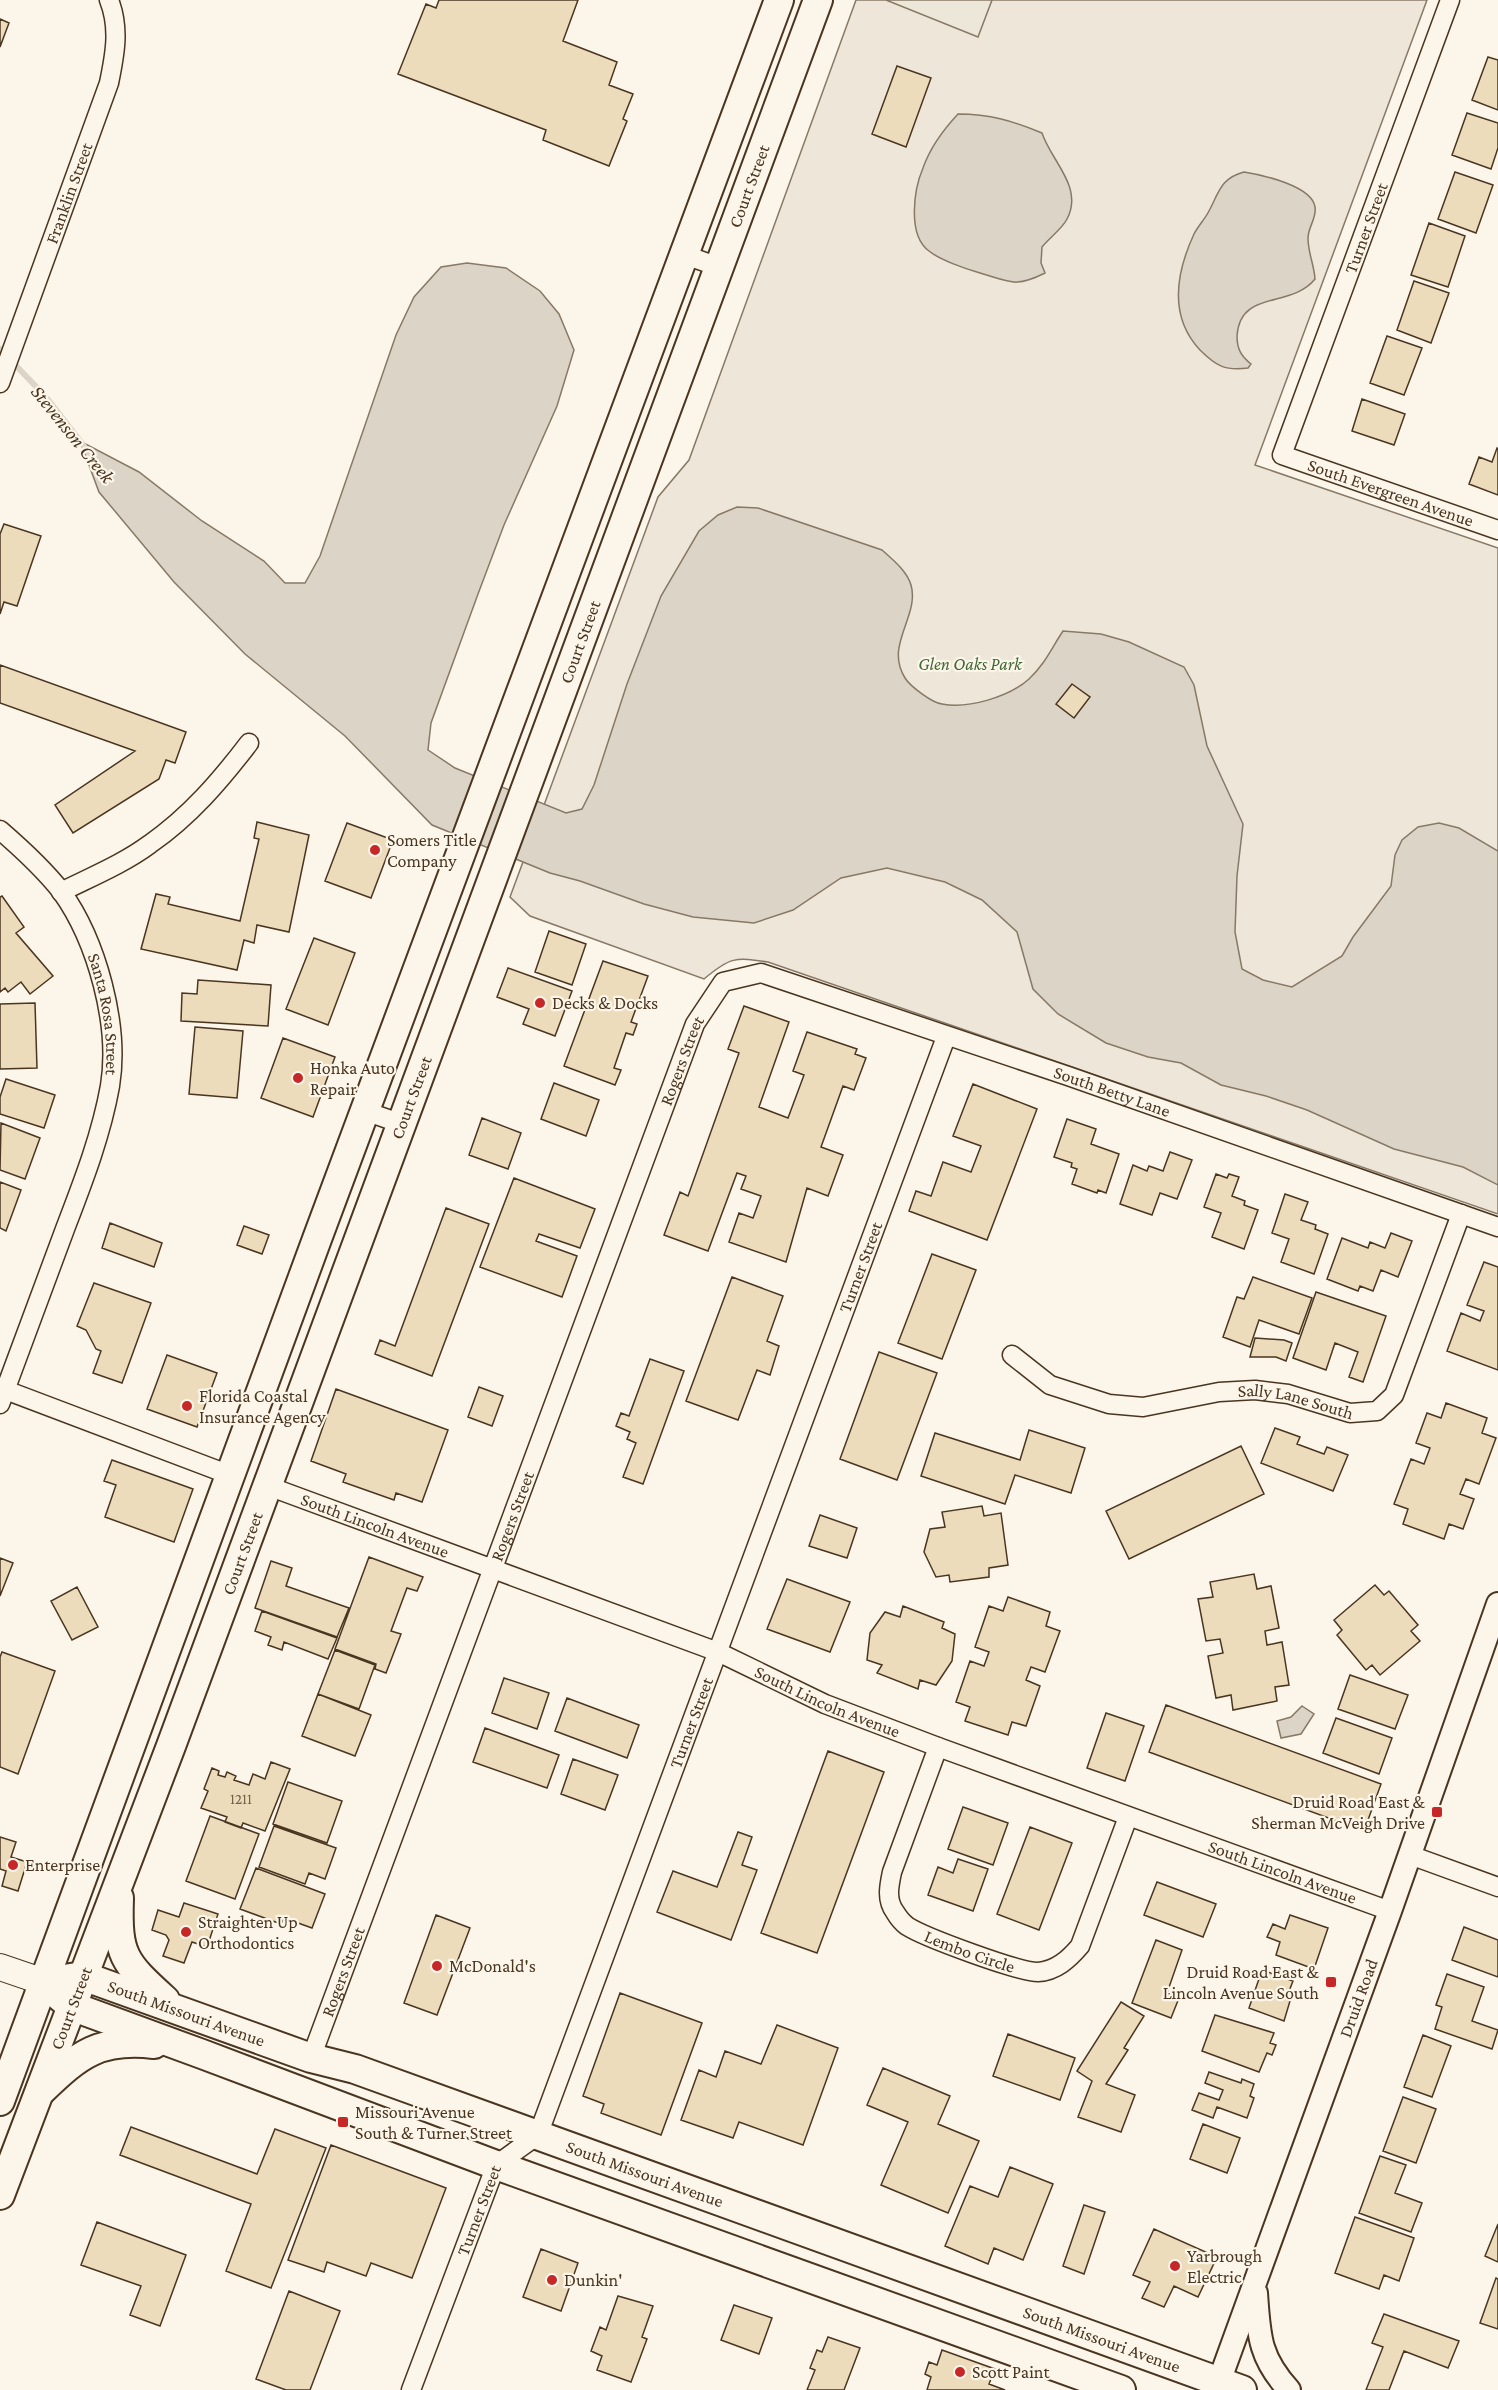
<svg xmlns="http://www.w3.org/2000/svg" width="1498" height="2390" viewBox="0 0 1498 2390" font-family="'Crimson Pro',serif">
	<rect width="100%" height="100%" fill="#fbf6e9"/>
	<path fill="#ede6d9" stroke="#887966" stroke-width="1.5" d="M856 0H1427L1255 465 1498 548V1214L768 962C735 957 730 957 704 979L530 916 510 897 658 497 689 460Z"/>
	<path fill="#ede7d9" stroke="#887966" stroke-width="1.5" d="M886 0H992L978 37Z"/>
	<path fill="#dcd4c6" stroke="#887966" stroke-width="1.5" d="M958 114C990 114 1013 121 1042 133 1051 161 1084 187 1067 219 1062 229 1049 238 1042 247L1041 263 1045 273C1015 288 1011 282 980 273 966 269 940 260 929 251 907 235 914 189 923 168 930 148 944 129 958 114Z
		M1244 172C1263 175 1312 186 1315 207 1317 218 1308 227 1308 238 1308 253 1314 264 1315 279 1291 309 1240 289 1237 336 1237 349 1241 356 1251 364L1248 368C1225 371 1216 366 1200 350 1168 316 1176 273 1194 234 1198 226 1205 219 1209 211 1219 192 1221 178 1244 172Z
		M467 263 506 268 540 291 559 314 574 350 557 406 504 525 478 594 431 723 428 750 455 768 566 813 582 809 594 785 627 684 661 596 699 531 718 515 737 507 758 508 882 550C892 559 907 571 911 585 920 616 884 645 905 678 910 686 932 703 942 704 968 709 1009 697 1029 679 1045 664 1051 649 1063 631L1101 634 1129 642 1184 667 1194 685 1207 746 1243 824 1237 876 1235 932 1242 969 1263 980 1292 987 1342 956 1353 937 1391 886 1395 855 1402 840 1418 827 1439 823 1459 828 1498 851V1185L1463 1167 1394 1149 1307 1110 1266 1096 1221 1085 1181 1063 1148 1057 1106 1043 1058 1014 1033 989 1017 932 982 900 945 882 887 868 841 878 793 910 754 923 693 917 644 904 580 881 550 873 432 825 345 736 245 654 174 582 99 492 80 441 139 472 202 521 264 561 285 583H305L320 556 396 335 414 297 441 267Z
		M1302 1706 1314 1714 1301 1734 1281 1738 1277 1721 1291 1717Z"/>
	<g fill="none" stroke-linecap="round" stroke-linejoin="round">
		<path stroke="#dcd4c6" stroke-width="6" d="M0 349 46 397 84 446"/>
	</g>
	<path fill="#ecdcbc" stroke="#4a3520" stroke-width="1.5" d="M439 0H578L563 41 617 62 609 85 633 94 623 119 627 121 609 166 543 140 546 130 398 74 426 4 436 8Z
		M0 19 9 23 0 47Z
		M1488 57 1498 60V110L1472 100Z
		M897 66 931 78 906 147 872 134Z
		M1467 113 1498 123V148L1491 169 1452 155Z
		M1455 172 1493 185 1476 233 1438 219Z
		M1429 223 1465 236 1448 287 1411 275Z
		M1414 281 1449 293 1431 343 1397 330Z
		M1387 336 1422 348 1404 395 1370 383Z
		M1362 399 1405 414 1394 445 1352 431Z
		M1497 448 1498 449V495L1469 484 1479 457 1492 462Z
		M4 524 41 536 17 606 4 602 0 614V534Z
		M0 665 186 732 175 763 166 760 159 779 73 833 55 805 135 751 0 703Z
		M1072 684 1090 697 1074 718 1056 704Z
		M257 822 309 835 289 932 257 925 254 943 244 940 237 970 141 949 156 894 170 897 168 904 240 921 259 839 254 838Z
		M347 823 393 840 371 898 325 881Z
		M2 896 24 927 16 933 53 976 30 994 21 982 8 992 5 988 0 992V897Z
		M549 931 586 944 572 985 535 972Z
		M314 938 355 953 328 1025 286 1009Z
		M603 961 648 976 631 1022 637 1024 633 1035 626 1033 614 1068 621 1070 615 1085 564 1066Z
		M508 968 572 991 555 1036 523 1024 529 1009 497 997Z
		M198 980 271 985 268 1026 181 1021 182 993 197 994Z
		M35 1003 37 1068 0 1069V1004Z
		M744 1006 789 1022 759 1107 788 1118 804 1075 793 1071 807 1032 857 1049 855 1054 866 1058 854 1090 843 1086 821 1147 843 1155 828 1196 807 1188 786 1262 729 1242 739 1213 753 1218 761 1196 741 1189 746 1176 737 1173 708 1251 664 1235 680 1192 688 1196 739 1053 728 1049Z
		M195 1027 243 1031 237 1098 189 1094Z
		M283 1038 335 1057 313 1117 261 1098Z
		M6 1079 55 1095 44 1128 0 1114V1097Z
		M554 1083 599 1100 586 1136 541 1119Z
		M973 1084 1037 1109 987 1240 909 1211 916 1191 931 1196 943 1162 971 1172 981 1146 953 1136Z
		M482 1118 521 1133 508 1169 469 1155Z
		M1067 1119 1096 1129 1091 1144 1119 1154 1106 1193 1098 1190 1097 1193 1072 1184 1077 1169 1071 1167 1072 1163 1054 1157Z
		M1 1123 40 1138 25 1179 0 1170Z
		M1170 1152 1192 1160 1177 1199 1160 1193 1152 1215 1120 1204 1133 1165 1147 1171 1149 1166 1163 1171Z
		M1216 1174 1227 1178 1229 1174 1239 1177 1232 1196 1245 1201 1244 1205 1258 1210 1244 1249 1212 1237 1221 1213 1204 1207Z
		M514 1178 595 1209 580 1248 539 1234 536 1241 577 1256 562 1297 480 1267Z
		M0 1182 21 1190 6 1231 0 1228Z
		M1285 1194 1308 1202 1301 1220 1316 1225 1315 1229 1328 1234 1314 1274 1281 1262 1289 1239 1272 1233Z
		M446 1208 489 1224 432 1376 375 1354 380 1340 395 1346Z
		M110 1223 162 1243 154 1267 102 1248Z
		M244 1226 269 1235 262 1254 237 1245Z
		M1391 1233 1412 1241 1398 1277 1381 1270 1373 1291 1360 1286 1358 1291 1327 1279 1342 1238 1368 1248 1370 1242 1385 1248Z
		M932 1254 976 1270 942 1359 898 1343Z
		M1484 1262 1498 1267V1370L1447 1351 1461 1313 1480 1321 1484 1311 1467 1305Z
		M732 1277 783 1296 767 1341 779 1346 770 1375 757 1370 738 1420 686 1401Z
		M1253 1277 1312 1298 1299 1334 1259 1320 1250 1347 1223 1337 1237 1297 1244 1299Z
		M94 1283 151 1303 122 1383 93 1373 101 1351 96 1349 86 1330 77 1326Z
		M1316 1292 1386 1316 1363 1382 1349 1377 1358 1352 1335 1343 1326 1370 1293 1358Z
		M1255 1338 1284 1340 1292 1343 1286 1361 1276 1357H1250Z
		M879 1352 937 1373 897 1480 840 1459Z
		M167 1355 217 1373 197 1427 147 1409Z
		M650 1359 684 1371 643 1484 623 1477 636 1443 627 1439 630 1432 616 1426 621 1413 629 1416Z
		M479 1387 503 1396 492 1426 468 1417Z
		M336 1389 448 1430 422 1502 396 1493 394 1500 343 1482 346 1474 311 1461Z
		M1446 1403 1487 1418 1482 1433 1496 1438 1479 1484 1466 1479 1460 1494 1474 1499 1463 1529 1449 1524 1444 1539 1403 1524 1408 1509 1394 1504 1411 1459 1424 1464 1430 1448 1416 1443 1427 1413 1441 1418Z
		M1275 1428 1300 1437 1297 1444 1324 1454 1327 1447 1348 1455 1333 1491 1261 1463Z
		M1029 1430 1085 1448 1071 1493 1015 1475 1005 1504 921 1476 935 1433 1020 1460Z
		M1241 1446 1264 1494 1129 1559 1106 1511Z
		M112 1460 193 1489 174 1542 105 1517 116 1485 104 1481Z
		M982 1506 984 1516 1001 1513 1008 1565 989 1568V1577L950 1582 949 1575 936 1577 924 1552 930 1529 945 1527 942 1512Z
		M820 1515 857 1528 847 1558 809 1546Z
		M369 1557 423 1577 417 1591 407 1588 391 1631 401 1634 386 1673 375 1669 376 1664 335 1649Z
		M0 1558 13 1563 0 1596Z
		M271 1561 292 1568 286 1586 349 1608 337 1637 255 1608Z
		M1254 1574 1257 1589 1271 1586 1279 1628 1265 1631 1267 1645 1282 1642 1289 1685 1275 1687 1277 1701 1233 1710 1231 1695 1216 1698 1208 1656 1223 1653 1220 1639 1206 1641 1198 1599 1213 1597 1210 1582Z
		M787 1579 850 1602 830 1652 767 1629Z
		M1375 1585 1384 1595 1389 1591 1418 1625 1411 1631 1420 1641 1380 1675 1372 1665 1366 1670 1337 1635 1342 1630 1334 1620Z
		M77 1587 98 1627 72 1640 51 1601Z
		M1008 1597 1050 1612 1046 1626 1060 1631 1045 1672 1031 1667 1026 1680 1040 1686 1026 1726 1012 1722 1008 1735 965 1721 970 1707 956 1702 970 1661 984 1666 989 1652 975 1647 989 1606 1003 1611Z
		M903 1606 944 1622 942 1628 955 1634 952 1661 936 1685 920 1680 918 1689 877 1673 882 1665 867 1660 870 1633 885 1612 900 1617Z
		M262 1611 337 1638 328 1659 284 1642 282 1650 268 1645 271 1637 255 1631Z
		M335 1650 375 1665 359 1709 318 1694Z
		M2 1652 55 1671 18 1774 0 1767V1657Z
		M1350 1675 1408 1695 1395 1729 1338 1709Z
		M504 1678 549 1693 537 1729 492 1713Z
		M318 1694 371 1715 355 1756 302 1736Z
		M567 1698 639 1725 627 1758 555 1731Z
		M1166 1705 1381 1784 1364 1831 1149 1752Z
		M1106 1713 1144 1726 1125 1781 1087 1768Z
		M1336 1718 1392 1738 1379 1774 1323 1753Z
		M485 1728 559 1755 547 1788 473 1762Z
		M828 1751 884 1772 817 1953 761 1933Z
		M573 1759 618 1775 605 1810 561 1794Z
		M271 1762 290 1769 265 1831 243 1823 241 1828 225 1822 227 1817 201 1808 208 1791 204 1789 212 1768 219 1771 218 1775 225 1777 227 1772 236 1776 234 1780 249 1785 253 1774 265 1779Z
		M288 1782 342 1801 327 1843 273 1824Z
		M963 1807 1008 1823 993 1865 948 1849Z
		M210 1816 259 1834 235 1899 186 1881Z
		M274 1826 336 1848 325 1879 309 1873 305 1884 259 1867Z
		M1030 1827 1072 1843 1039 1930 997 1914Z
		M738 1832 752 1837 742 1865 757 1870 731 1940 657 1912 673 1871 717 1887Z
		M0 1837 16 1842 11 1857 27 1862 18 1891 2 1886 6 1871 0 1869Z
		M958 1859 988 1869 973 1911 928 1895 938 1867 953 1873Z
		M256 1868 325 1894 312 1928 284 1918 281 1924 240 1909Z
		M1157 1882 1216 1904 1203 1937 1144 1915Z
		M184 1903 218 1914 207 1947 192 1942 184 1963 163 1956 169 1940 166 1935 152 1930 158 1910 179 1917Z
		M436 1915 470 1928 437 2015 404 2003Z
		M1290 1915 1328 1928 1314 1969 1276 1955 1280 1942 1267 1937 1273 1924 1285 1929Z
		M1464 1927 1498 1940V1977L1452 1960Z
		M1156 1940 1182 1950 1167 1993 1179 1998 1171 2018 1132 2003Z
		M1262 1970 1293 1981 1286 1999 1290 2001 1284 2021 1249 2008Z
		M1447 1974 1484 1987 1472 2021 1498 2030 1492 2049 1435 2029 1442 2007 1436 2005Z
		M620 1993 702 2023 661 2135 601 2113 604 2104 583 2096Z
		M1121 2002 1144 2016 1124 2048 1128 2050 1106 2084 1135 2095 1121 2132 1078 2117 1092 2081 1077 2071Z
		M1215 2015 1274 2033 1270 2043 1276 2045 1272 2055 1267 2053 1259 2072 1202 2051Z
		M777 2025 838 2048 803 2145 739 2122 733 2138 681 2120 699 2070 716 2077 725 2051 761 2064Z
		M1008 2034 1075 2058 1060 2100 993 2076Z
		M1423 2035 1451 2046 1432 2097 1404 2087Z
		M883 2068 950 2096 938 2124 979 2141 948 2213 881 2185 908 2122 867 2105Z
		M1209 2072 1241 2083 1242 2079 1254 2084 1250 2096 1254 2098 1247 2118 1217 2107 1213 2118 1192 2110 1199 2093 1219 2100 1223 2090 1205 2083Z
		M1403 2097 1436 2109 1416 2163 1383 2151Z
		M1203 2124 1240 2138 1227 2173 1190 2159Z
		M131 2127 257 2174 275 2129 326 2148 271 2288 226 2271 251 2204 120 2155Z
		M331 2145 446 2188 412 2278 371 2263 366 2276 327 2262 324 2272 288 2260Z
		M1380 2156 1406 2165 1395 2193 1422 2203 1411 2232 1359 2213Z
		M1010 2167 1053 2184 1023 2260 994 2248 988 2264 945 2246 970 2186 998 2197Z
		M1084 2205 1105 2212 1084 2274 1063 2266Z
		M1355 2217 1414 2238 1399 2281 1384 2275 1379 2289 1335 2273Z
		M97 2222 186 2255 160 2326 130 2315 141 2286 81 2265Z
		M1498 2224V2262L1485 2256Z
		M1154 2229 1217 2257 1198 2297 1174 2286 1164 2307 1142 2298 1150 2282 1133 2275Z
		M541 2249 578 2263 561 2311 523 2297Z
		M1496 2278 1498 2279V2329L1480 2323Z
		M289 2291 340 2311 310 2390H286L256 2379Z
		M618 2296 653 2306 642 2337 647 2339 631 2382 597 2370 602 2356 591 2351 600 2327 606 2330Z
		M734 2305 772 2318 759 2354 721 2340Z
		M1384 2314 1459 2341 1448 2368 1404 2351 1389 2390H1366L1383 2347 1372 2343Z
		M828 2337 860 2348 844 2390H807L815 2370 810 2368 817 2350 822 2352Z
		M942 2350 995 2369 989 2384 1005 2390H927L931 2377 925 2374 929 2362 937 2365Z"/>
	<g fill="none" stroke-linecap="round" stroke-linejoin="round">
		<defs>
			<g id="minor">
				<path id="s1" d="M1450 0 1282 455 1498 530"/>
				<path d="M685 255 719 267"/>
				<path id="s2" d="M0 383 109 83C115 54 120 28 109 0"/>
				<path id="s3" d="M0 830C22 849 43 868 61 891 97 941 120 1025 110 1086 101 1136 83 1182 65 1229 44 1287 22 1345 0 1404"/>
				<path d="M61 892C91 877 123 864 150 844 190 816 220 781 249 743"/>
				<path d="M365 1111 402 1124"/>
				<path id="s4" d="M1012 1355 1050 1385 1109 1404 1143 1407 1219 1392 1255 1390 1288 1394 1350 1413 1377 1411 1394 1395 1461 1214"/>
				<path d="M0 1388 230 1475"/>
				<path id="s5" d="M268 1486 718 1652 825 1704 938 1747 1390 1911"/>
				<path id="s6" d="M938 1747 892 1872C889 1886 886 1900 895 1912 898 1917 903 1923 907 1926 924 1937 1018 1972 1038 1972 1056 1971 1069 1959 1080 1946L1128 1817"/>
				<path d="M1410 1855 1498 1887"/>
				<path id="s7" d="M311 2058 695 1024 723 982 761 973 1068 1076 1498 1227"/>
				<path id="s8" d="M411 2390 496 2165 538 2135 946 1037"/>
			</g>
			<g id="tertiary">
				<path d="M1256 2293C1259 2336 1259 2357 1289 2390"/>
				<path id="s9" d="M1216 2390 1390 1911 1498 1604"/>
			</g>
			<path id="secondary" d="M0 1967 44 1982"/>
			<g id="primary">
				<path d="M119 1898C117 1955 123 1962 165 2000"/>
				<path id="s10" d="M64 1979 83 1976 311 2058 355 2069 1242 2390"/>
				<path d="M57 1994 71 2006 202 2054 496 2165 1121 2390"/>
				<path d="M42 2090C79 2054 100 2038 154 2044"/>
				<path d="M0 2101 317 1239 779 0"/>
				<path id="s11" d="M0 2195 171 1746 818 0"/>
			</g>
		</defs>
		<use href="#minor" stroke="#4a3520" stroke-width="21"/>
		<use href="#tertiary" stroke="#4a3520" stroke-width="26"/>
		<use href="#secondary" stroke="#4a3520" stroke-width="28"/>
		<use href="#primary" stroke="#4a3520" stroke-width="32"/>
		<use href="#minor" stroke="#fbf6e9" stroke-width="18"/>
		<use href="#tertiary" stroke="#fbf6e9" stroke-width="22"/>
		<use href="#secondary" stroke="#fbf6e9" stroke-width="26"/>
		<use href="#primary" stroke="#fbf6e9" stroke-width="28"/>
	</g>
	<g fill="#c62828" stroke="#fbf6e9" stroke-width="2">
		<circle cx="375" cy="850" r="6"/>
		<circle cx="540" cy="1003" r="6"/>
		<circle cx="298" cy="1078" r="6"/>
		<circle cx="187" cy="1406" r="6"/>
		<rect x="1431" y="1806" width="12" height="12" rx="3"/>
		<circle cx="13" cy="1865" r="6"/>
		<circle cx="186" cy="1932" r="6"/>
		<circle cx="437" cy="1966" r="6"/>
		<rect x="1325" y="1976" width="12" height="12" rx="3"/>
		<rect x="337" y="2116" width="12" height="12" rx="3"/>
		<circle cx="1175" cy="2266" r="6"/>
		<circle cx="552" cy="2280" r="6"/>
		<circle cx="960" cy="2372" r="6"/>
	</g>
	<g text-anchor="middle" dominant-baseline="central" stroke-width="4.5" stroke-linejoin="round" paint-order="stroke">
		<g font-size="15" fill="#725f47">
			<text x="241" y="1799">1211</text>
		</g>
		<g font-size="18" fill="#4a3520" stroke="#fbf6e9">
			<text stroke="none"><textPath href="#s11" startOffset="2144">Court Street</textPath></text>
			<text stroke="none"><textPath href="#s2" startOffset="202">Franklin Street</textPath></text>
			<text transform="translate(1366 228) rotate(-70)">Turner Street</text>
			<text stroke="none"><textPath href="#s1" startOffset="600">South Evergreen Avenue</textPath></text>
			<text stroke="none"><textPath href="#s11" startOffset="1658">Court Street</textPath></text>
			<text stroke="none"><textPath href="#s3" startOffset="219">Santa Rosa Street</textPath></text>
			<text stroke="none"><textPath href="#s7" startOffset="1064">Rogers Street</textPath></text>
			<text stroke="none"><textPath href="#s7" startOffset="1563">South Betty Lane</textPath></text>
			<text stroke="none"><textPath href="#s11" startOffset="1172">Court Street</textPath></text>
			<text stroke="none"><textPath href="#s8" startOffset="1218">Turner Street</textPath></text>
			<text stroke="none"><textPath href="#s4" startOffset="300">Sally Lane South</textPath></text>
			<text stroke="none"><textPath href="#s7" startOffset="578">Rogers Street</textPath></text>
			<text stroke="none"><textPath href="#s5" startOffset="114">South Lincoln Avenue</textPath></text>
			<text stroke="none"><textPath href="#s11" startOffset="686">Court Street</textPath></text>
			<text stroke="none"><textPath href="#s5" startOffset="600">South Lincoln Avenue</textPath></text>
			<text stroke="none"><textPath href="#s8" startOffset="732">Turner Street</textPath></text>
			<text stroke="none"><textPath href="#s5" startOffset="1086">South Lincoln Avenue</textPath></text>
			<text stroke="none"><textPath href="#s6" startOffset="261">Lembo Circle</textPath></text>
			<text stroke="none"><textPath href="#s7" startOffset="92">Rogers Street</textPath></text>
			<text stroke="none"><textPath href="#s9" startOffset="417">Druid Road</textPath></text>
			<text stroke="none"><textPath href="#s11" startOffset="200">Court Street</textPath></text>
			<text stroke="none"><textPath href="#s10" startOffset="129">South Missouri Avenue</textPath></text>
			<text stroke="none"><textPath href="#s10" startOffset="615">South Missouri Avenue</textPath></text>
			<text stroke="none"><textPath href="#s8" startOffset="192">Turner Street</textPath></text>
			<text stroke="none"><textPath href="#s10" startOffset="1101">South Missouri Avenue</textPath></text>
		</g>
		<g font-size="18" font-style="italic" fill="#436837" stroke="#fbf6e9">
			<text x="970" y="664">Glen Oaks Park</text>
		</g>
		<g font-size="18" fill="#4a3520" stroke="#fbf6e9" text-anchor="start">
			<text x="387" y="840">Somers Title<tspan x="387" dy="21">Company</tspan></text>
			<text x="552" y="1003">Decks &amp; Docks</text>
			<text x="310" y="1068">Honka Auto<tspan x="310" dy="21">Repair</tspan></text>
			<text x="199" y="1396">Florida Coastal<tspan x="199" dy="21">Insurance Agency</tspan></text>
			<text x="1425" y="1802" text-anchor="end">Druid Road East &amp;<tspan x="1425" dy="21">Sherman McVeigh Drive</tspan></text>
			<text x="25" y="1865">Enterprise</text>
			<text x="198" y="1922">Straighten Up<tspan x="198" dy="21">Orthodontics</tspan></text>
			<text x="449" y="1966">McDonald's</text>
			<text x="1319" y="1972" text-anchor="end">Druid Road East &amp;<tspan x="1319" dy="21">Lincoln Avenue South</tspan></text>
			<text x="355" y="2112">Missouri Avenue<tspan x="355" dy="21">South &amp; Turner Street</tspan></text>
			<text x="1187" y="2256">Yarbrough<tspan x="1187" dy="21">Electric</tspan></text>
			<text x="564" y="2280">Dunkin'</text>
			<text x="972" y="2372">Scott Paint</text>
		</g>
		<g font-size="20" font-style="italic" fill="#4a3520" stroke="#fbf6e9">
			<text transform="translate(73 434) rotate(51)">Stevenson Creek</text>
		</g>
	</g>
</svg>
